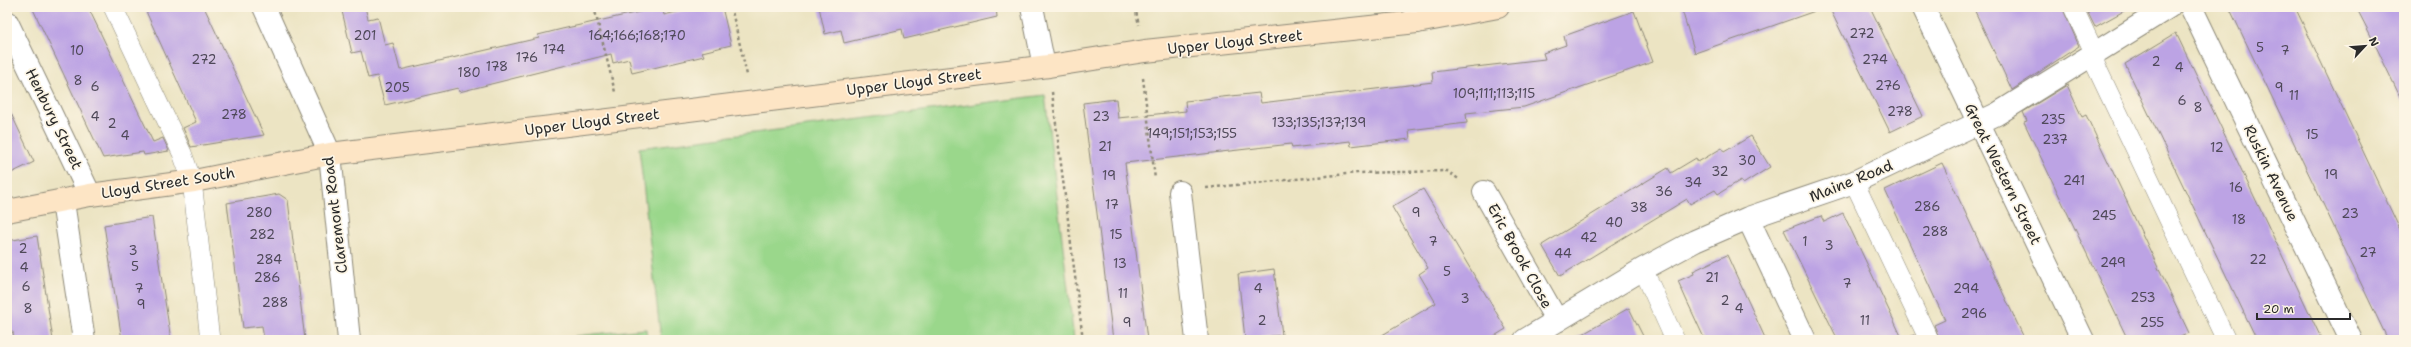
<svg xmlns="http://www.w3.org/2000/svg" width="2411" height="347" viewBox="0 0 2411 347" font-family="'Shantell Sans',sans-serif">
	<rect width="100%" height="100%" fill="#fcf5e5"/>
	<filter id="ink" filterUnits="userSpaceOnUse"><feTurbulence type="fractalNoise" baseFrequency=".025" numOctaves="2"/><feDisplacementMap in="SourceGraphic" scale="8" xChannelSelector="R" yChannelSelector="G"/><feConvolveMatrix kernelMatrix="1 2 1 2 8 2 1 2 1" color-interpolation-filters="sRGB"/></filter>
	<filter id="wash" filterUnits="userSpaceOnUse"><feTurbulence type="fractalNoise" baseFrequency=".012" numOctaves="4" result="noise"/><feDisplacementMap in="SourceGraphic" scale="16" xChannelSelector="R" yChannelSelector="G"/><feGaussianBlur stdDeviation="0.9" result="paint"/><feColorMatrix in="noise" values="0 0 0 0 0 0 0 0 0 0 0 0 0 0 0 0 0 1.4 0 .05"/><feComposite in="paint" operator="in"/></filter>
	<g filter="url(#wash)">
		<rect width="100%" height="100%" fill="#ece4c3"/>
		<path fill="#9ad78b" stroke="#62815b" d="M1045 95 1074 340H661L639 148Z
			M646 329 647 340H575V336Z"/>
		<g id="blocks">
			<path fill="#bca3e4" d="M32 7H88L153 142 163 138 169 151 144 155 143 152 103 158Z
				M144 7H204L264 135 191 147 183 128 196 122Z
				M341 7H365L368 19 378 17 385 45 393 43 400 70 539 38 538 35 562 29 662 7 664 15 697 7H722L731 45 702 52 704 56 632 73 629 59 613 63 611 54 459 92 458 88 385 105 377 76 368 78 361 51 352 53Z
				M819 7H996L997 17 904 39 902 29 844 43 841 30 825 34Z
				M1681 7H1815V11L1695 53Z
				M1829 7H1870L1923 116 1890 132Z
				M1973 7H2062L2079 46 2012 90Z
				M2085 7H2131L2095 27Z
				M2229 7H2295L2404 238V340H2388Z
				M2356 7H2404V105L2371 36Z
				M1634 11 1653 62 1524 107 1466 113 1467 123 1409 130 1410 139 1351 146 1350 141 1292 148 1291 144 1125 163 1147 340H1113L1083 103 1116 99 1118 118 1186 111 1185 101 1259 93 1261 103 1433 82 1432 72 1545 59 1543 53 1566 45 1564 36Z
				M2176 33 2273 236 2322 340H2257L2134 83 2125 64Z
				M2067 85 2082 117 2086 115 2189 333 2174 340H2128L2024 122 2027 121 2023 112Z
				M7 105 34 162 7 175Z
				M1751 136 1770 167 1743 184 1741 180 1718 194 1715 190 1690 204 1687 199 1560 276 1542 245 1668 168 1671 173 1696 158 1698 162 1722 148 1724 152Z
				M1942 163 1951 182 2025 340H1940L1934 325 1945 320 1885 190Z
				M1423 189 1506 329 1488 340H1374L1436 303 1419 274 1428 268 1392 207Z
				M279 194 288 200 305 340H264L262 326 243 328 227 203Z
				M1843 213 1903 340 1914 335 1917 340H1838L1784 230 1821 216 1824 222Z
				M152 217 171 340H122L104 225Z
				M37 236 53 340H14L13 332 7 333V241Z
				M1727 255 1743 290 1766 340H1705L1686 299 1678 281 1694 274 1693 271Z
				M1274 269 1282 335 1245 339 1238 274Z
				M1629 308 1645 340H1572Z"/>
		</g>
	</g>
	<g filter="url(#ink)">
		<use href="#blocks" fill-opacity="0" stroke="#8c8877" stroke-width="1"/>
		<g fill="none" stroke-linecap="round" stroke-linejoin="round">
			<defs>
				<path id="lane" d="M113 7 182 153 192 181 210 340
					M2073 7 2095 54V64L2226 340
					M1854 182 1929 340
					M1643 269 1675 340"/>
				<path id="street" d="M264 7 330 154 349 340
					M1032 7 1044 66
					M1415 7 1417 22
					M1923 7 2083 340
					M2191 7 2351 340
					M7 22 90 195
					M1180 192 1197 340
					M1484 192 1557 321
					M63 202 84 340
					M1748 218 1805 340
					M1525 340 1643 269 1695 241 1748 218 1854 182 1997 114 2169 7"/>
				<path id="secondary" d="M7 211 90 195 194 181 330 154 1049 66 1145 51 1417 22 1498 7"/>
			</defs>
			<use href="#lane" stroke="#8c8877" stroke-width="20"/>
			<use href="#street" stroke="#8c8877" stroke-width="24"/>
			<use href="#secondary" stroke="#8c8877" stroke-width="24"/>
			<path stroke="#8c8877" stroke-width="2.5" stroke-dasharray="3 3" stroke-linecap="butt" d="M594 7 615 92
				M731 7 747 75
				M1135 7 1139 25
				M1143 78 1155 179
				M1052 92 1083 340
				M1206 188 1357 173 1447 171 1460 180"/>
			<use href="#lane" stroke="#fff" stroke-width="19"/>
			<use href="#street" stroke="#fff" stroke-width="22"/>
			<use href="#secondary" stroke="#fde5c5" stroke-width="22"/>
		</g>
	</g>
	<g text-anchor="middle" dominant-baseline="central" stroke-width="3.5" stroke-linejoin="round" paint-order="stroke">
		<g font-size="13" fill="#4f4959">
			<text x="1862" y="33">272</text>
			<text x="365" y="35">201</text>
			<text x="637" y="35">164;166;168;170</text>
			<text x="2260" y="47">5</text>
			<text x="554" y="49">174</text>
			<text x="77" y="50">10</text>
			<text x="2285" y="50">7</text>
			<text x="527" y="57">176</text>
			<text x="204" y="59">272</text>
			<text x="1875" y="59">274</text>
			<text x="2156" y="61">2</text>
			<text x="497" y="66">178</text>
			<text x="2179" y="67">4</text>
			<text x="469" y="72">180</text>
			<text x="78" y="80">8</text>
			<text x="1888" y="85">276</text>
			<text x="95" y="86">6</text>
			<text x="397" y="87">205</text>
			<text x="2279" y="87">9</text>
			<text x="1494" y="93">109;111;113;115</text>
			<text x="2294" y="95">11</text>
			<text x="2182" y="100">6</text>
			<text x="2198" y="107">8</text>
			<text x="1900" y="111">278</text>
			<text x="234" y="114">278</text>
			<text x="95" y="116">4</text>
			<text x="1101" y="116">23</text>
			<text x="2053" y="119">235</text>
			<text x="1319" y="122">133;135;137;139</text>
			<text x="112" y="123">2</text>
			<text x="1192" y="133">149;151;153;155</text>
			<text x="2312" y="134">15</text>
			<text x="125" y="135">4</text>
			<text x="2055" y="139">237</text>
			<text x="1105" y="146">21</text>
			<text x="2217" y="147">12</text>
			<text x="1747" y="160">30</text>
			<text x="1720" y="171">32</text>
			<text x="2331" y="174">19</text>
			<text x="1109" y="175">19</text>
			<text x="2074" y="180">241</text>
			<text x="1693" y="182">34</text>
			<text x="2236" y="187">16</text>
			<text x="1664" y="191">36</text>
			<text x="1112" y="204">17</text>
			<text x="1927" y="206">286</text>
			<text x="1639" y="207">38</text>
			<text x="259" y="212">280</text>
			<text x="1416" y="212">9</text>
			<text x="2350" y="213">23</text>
			<text x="2104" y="215">245</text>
			<text x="2239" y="219">18</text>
			<text x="1614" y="222">40</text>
			<text x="1935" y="231">288</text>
			<text x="262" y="234">282</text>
			<text x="1116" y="234">15</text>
			<text x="1589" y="237">42</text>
			<text x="1433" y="241">7</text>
			<text x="1805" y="241">1</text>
			<text x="1829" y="245">3</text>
			<text x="23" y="248">2</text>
			<text x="133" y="250">3</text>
			<text x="2368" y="252">27</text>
			<text x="1563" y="253">44</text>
			<text x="269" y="259">284</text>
			<text x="2258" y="259">22</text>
			<text x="2113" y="262">249</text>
			<text x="1120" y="263">13</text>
			<text x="135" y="266">5</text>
			<text x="24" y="267">4</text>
			<text x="1447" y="271">5</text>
			<text x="267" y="277">286</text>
			<text x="1712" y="277">21</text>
			<text x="1847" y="283">7</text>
			<text x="26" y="286">6</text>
			<text x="139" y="288">7</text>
			<text x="1258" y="288">4</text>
			<text x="1966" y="288">294</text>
			<text x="1123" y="293">11</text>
			<text x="2143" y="297">253</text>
			<text x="1465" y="298">3</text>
			<text x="1725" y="300">2</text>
			<text x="275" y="302">288</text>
			<text x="141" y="304">9</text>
			<text x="28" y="308">8</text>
			<text x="1739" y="308">4</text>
			<text x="1974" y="313">296</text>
			<text x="1262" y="320">2</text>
			<text x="1865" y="320">11</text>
			<text x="1127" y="322">9</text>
			<text x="2152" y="322">255</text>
		</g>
		<g font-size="15" fill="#2b2b2b" stroke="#fcf5e5">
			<text transform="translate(1235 42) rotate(-6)">Upper Lloyd Street</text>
			<text transform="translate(914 82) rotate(-7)">Upper Lloyd Street</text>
			<text transform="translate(54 119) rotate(64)">Henbury Street</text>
			<text transform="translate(592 122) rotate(-7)">Upper Lloyd Street</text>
			<text transform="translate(2271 173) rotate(64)">Ruskin Avenue</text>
			<text transform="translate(2003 174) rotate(64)">Great Western Street</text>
			<text transform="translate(1851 181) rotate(-22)">Maine Road</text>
			<text transform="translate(168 183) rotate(-9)">Lloyd Street South</text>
			<text transform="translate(335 215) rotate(-97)">Claremont Road</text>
			<text transform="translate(1520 256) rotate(61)">Eric Brook Close</text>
		</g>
	</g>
	<rect width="2411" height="347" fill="none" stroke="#fcf5e5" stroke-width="24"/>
	<g transform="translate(2365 46) rotate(64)" stroke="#fcf5e5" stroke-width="3" paint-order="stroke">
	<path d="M0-3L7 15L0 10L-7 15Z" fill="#2b2b2b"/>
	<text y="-6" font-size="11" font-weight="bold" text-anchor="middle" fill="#2b2b2b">N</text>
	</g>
	<path d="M2257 313v6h93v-6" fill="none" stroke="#2b2b2b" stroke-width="2"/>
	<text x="2263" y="313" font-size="12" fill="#2b2b2b" stroke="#fcf5e5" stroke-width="3" paint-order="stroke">20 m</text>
</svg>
